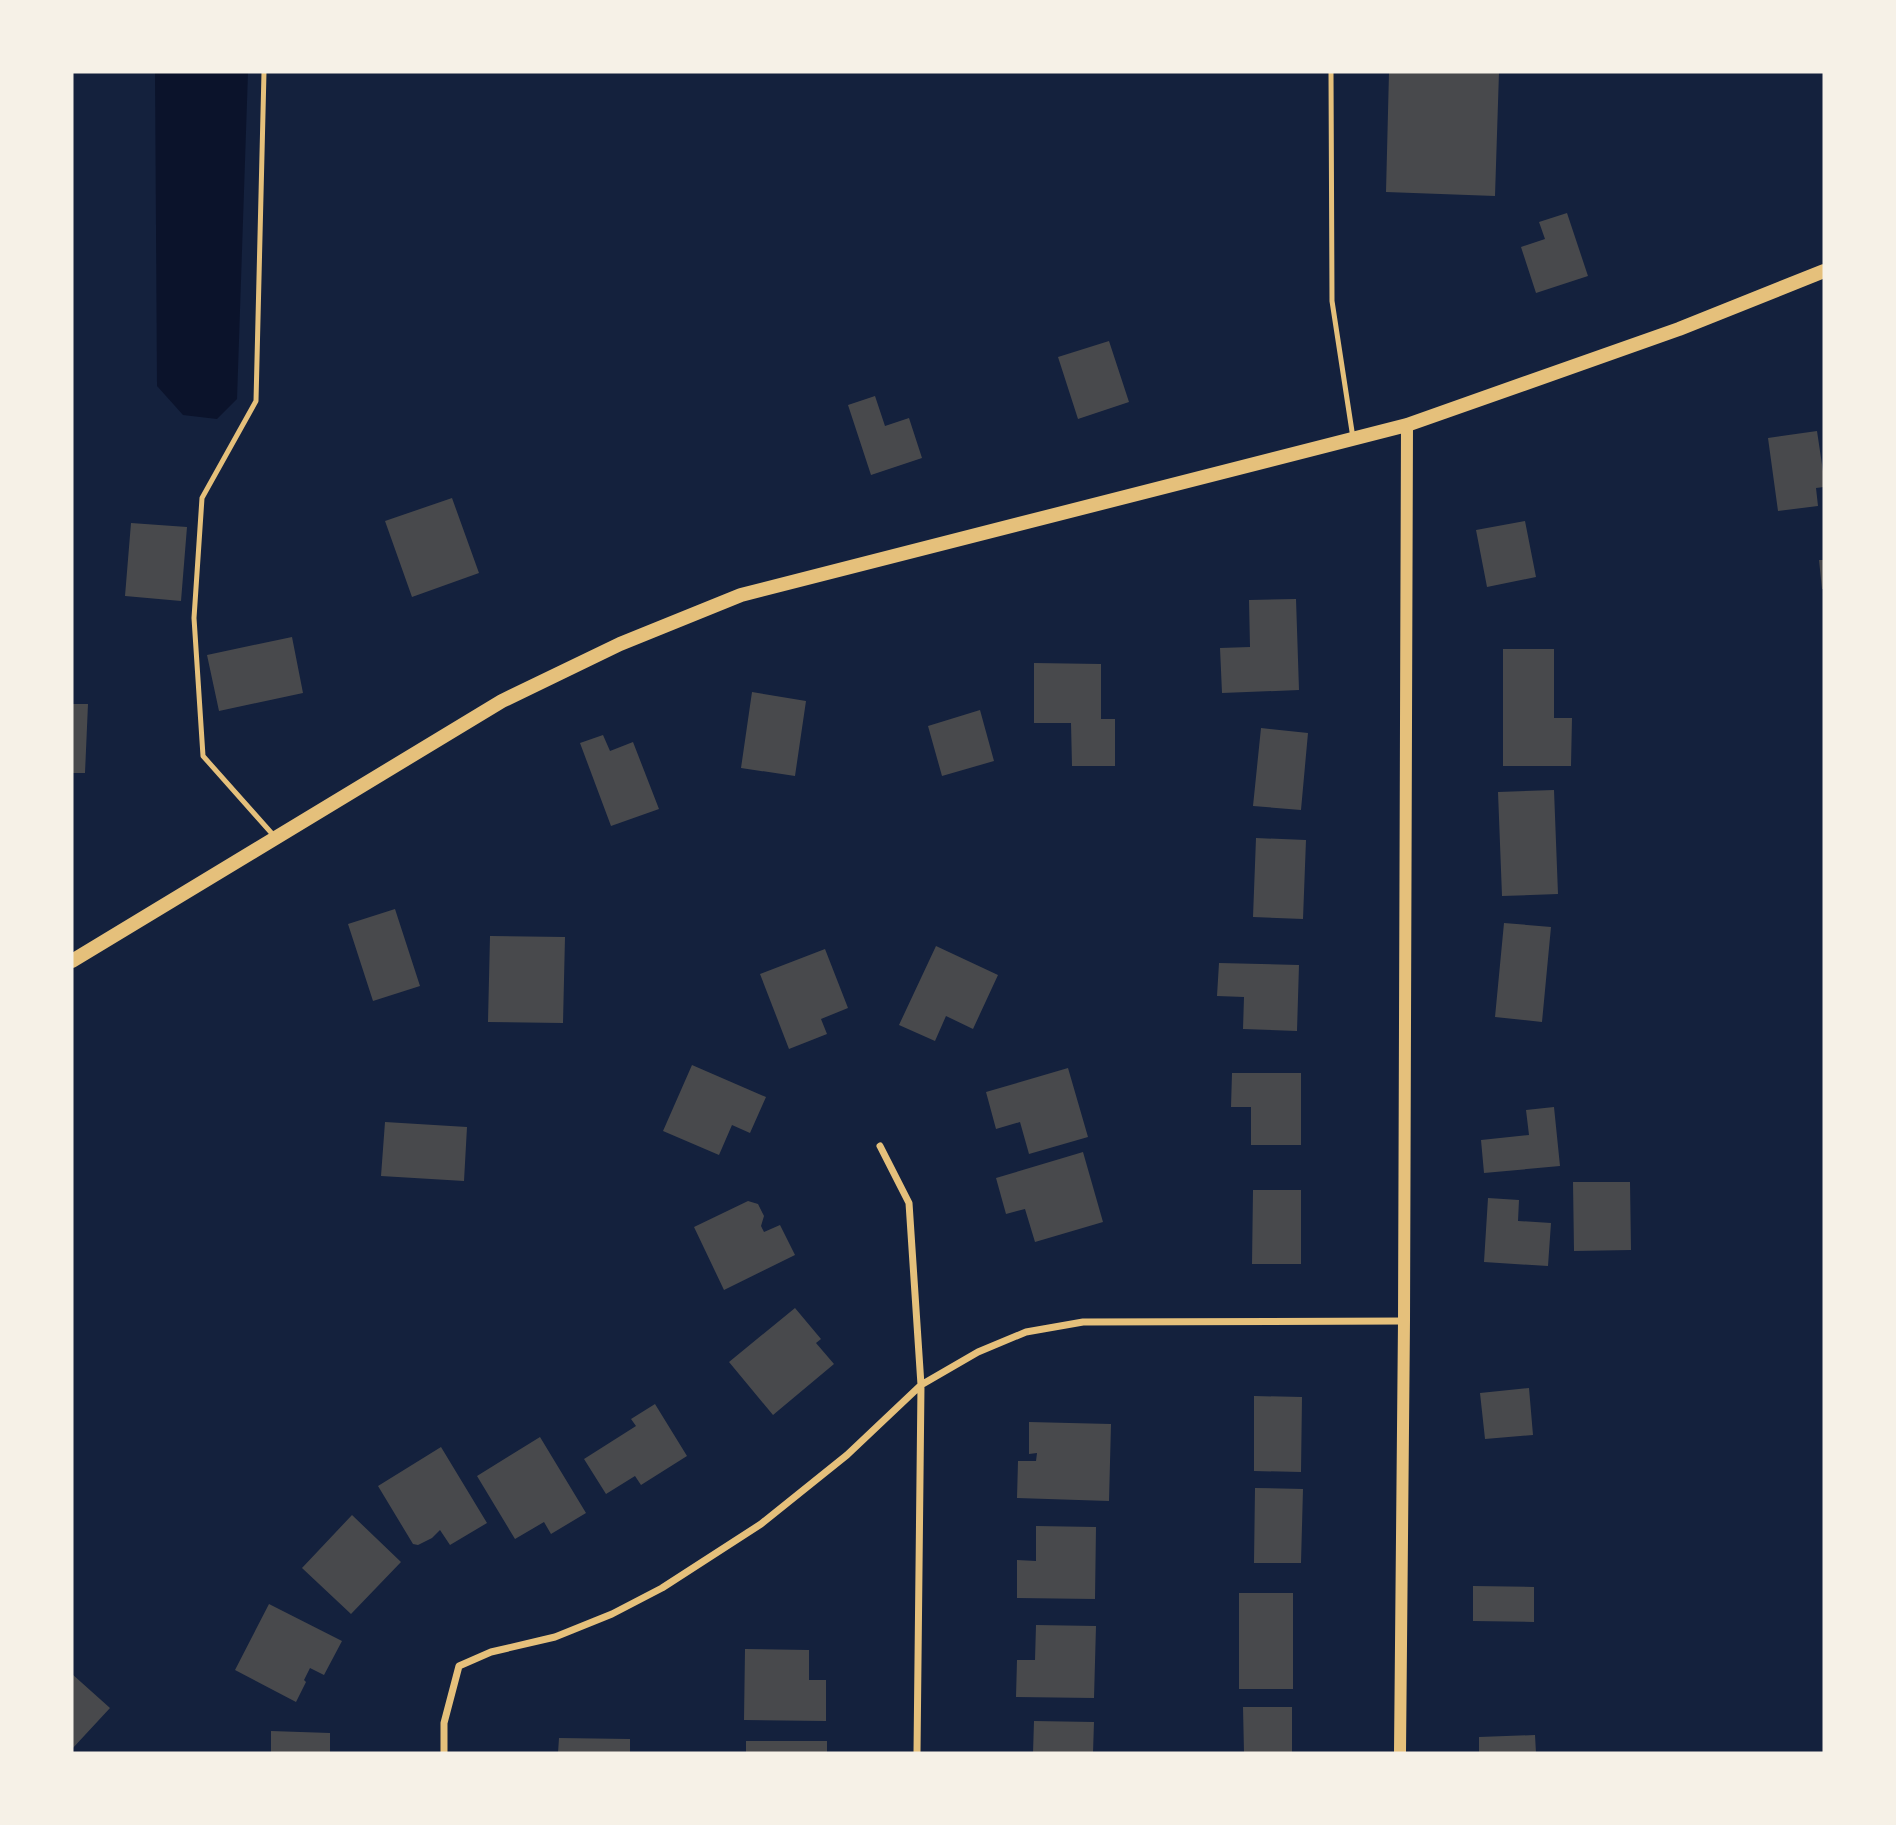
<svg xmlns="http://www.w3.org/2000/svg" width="1896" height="1825" viewBox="0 0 1896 1825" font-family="'Noto Sans',sans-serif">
	<rect width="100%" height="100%" fill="#14213d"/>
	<path fill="#0b132b" d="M155 72H248L237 399 217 419 183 415 157 386Z"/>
	<path fill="#48494c" d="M1389 72H1499L1495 196 1386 192Z
		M1567 213 1588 276 1536 293 1521 247 1545 239 1539 222Z
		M1109 341 1129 402 1078 419 1058 357Z
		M875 396 885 426 909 418 922 458 871 475 848 405Z
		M1817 431 1824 478V487L1816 488 1818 506 1778 511 1768 438Z
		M452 498 479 573 412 597 385 521Z
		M1525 521 1536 577 1487 587 1476 530Z
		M131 523 187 527 181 601 125 596Z
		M1819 560H1824V589H1822Z
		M1296 599 1299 690 1222 693 1220 648 1250 647 1249 600Z
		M292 637 303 693 219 711 207 655Z
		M1503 649H1554V718H1572L1571 766H1503Z
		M1034 663 1101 664V719H1115V766H1072L1071 723H1034Z
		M752 692 806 701 795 776 741 768Z
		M72 704H88L85 773H72Z
		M980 710 994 761 942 776 928 726Z
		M1261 728 1308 733 1301 810 1253 806Z
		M603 735 610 751 633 742 659 809 611 826 580 743Z
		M1554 790 1558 894 1502 896 1498 792Z
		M1256 838 1306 840 1303 919 1253 917Z
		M395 909 420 986 373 1001 348 924Z
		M1504 923 1551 927 1542 1022 1495 1017Z
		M490 936 565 937 563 1023 488 1022Z
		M936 946 998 975 973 1029 946 1016 935 1041 899 1025Z
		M825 949 848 1008 821 1019 827 1034 789 1049 760 974Z
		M1219 963 1299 965 1297 1031 1243 1029 1244 997 1217 996Z
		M692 1065 766 1097 750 1133 732 1125 719 1155 663 1131Z
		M1068 1068 1088 1137 1029 1154 1020 1122 996 1129 986 1092Z
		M1232 1073H1301V1145H1251V1107H1231Z
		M1554 1107 1560 1166 1484 1173 1481 1140 1529 1135 1526 1110Z
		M385 1122 467 1127 464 1181 381 1176Z
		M1083 1152 1103 1222 1035 1242 1025 1209 1006 1214 996 1178Z
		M1573 1182H1630L1631 1250 1574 1251Z
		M1253 1190H1301V1264H1252Z
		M1488 1198 1519 1200 1518 1221 1551 1223 1548 1266 1484 1262Z
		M748 1201 758 1204 764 1216 761 1226 764 1232 780 1225 795 1255 724 1290 694 1227Z
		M795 1308 821 1339 816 1343 834 1364 773 1415 729 1362Z
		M1529 1388 1533 1435 1485 1439 1480 1393Z
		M1254 1396 1302 1397 1301 1472 1254 1471Z
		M655 1404 687 1456 641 1485 635 1476 606 1494 584 1459 636 1426 631 1419Z
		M1029 1422 1111 1424 1109 1501 1017 1498 1018 1461H1036L1037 1453 1029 1454Z
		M540 1437 586 1513 551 1534 544 1522 515 1539 477 1476Z
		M441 1447 487 1523 450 1545 440 1530 432 1538 418 1545 413 1544 378 1486Z
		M1255 1488 1303 1489 1301 1563H1254Z
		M352 1515 401 1562 351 1614 302 1568Z
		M1036 1526 1096 1527 1095 1599 1017 1598V1560L1036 1561Z
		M1473 1586 1534 1587V1622L1473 1621Z
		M1239 1593H1293V1689H1239Z
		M269 1604 342 1641 324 1675 310 1668 304 1680 306 1682 296 1702 235 1670Z
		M1036 1625 1096 1626 1094 1698 1016 1697 1017 1660H1035Z
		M745 1649 809 1650V1680H826V1721L744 1720Z
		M72 1674 110 1708 72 1749Z
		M1243 1707H1292V1753H1244Z
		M1034 1721 1094 1722 1093 1753H1033Z
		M271 1731 330 1733V1753H271Z
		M1535 1735 1536 1753H1479V1737Z
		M559 1738 630 1739V1753H558Z
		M746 1741H827V1753H746Z"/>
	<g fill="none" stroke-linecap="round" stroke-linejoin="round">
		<path stroke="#e5c07b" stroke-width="5" d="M264 72 256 401 202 498 194 618 203 756 275 837
			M1331 72 1332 301 1353 438"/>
		<path stroke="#e5c07b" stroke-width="7" d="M880 1146 909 1203 921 1385 917 1753
			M444 1753V1723L459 1666 491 1652 555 1637 612 1614 662 1588 761 1524 847 1455 921 1385 978 1352 1026 1332 1083 1322 1404 1321"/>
		<path stroke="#e5c07b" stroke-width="12" d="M1400 1753 1404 1321 1407 425"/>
		<path stroke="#e5c07b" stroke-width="14" d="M72 961 502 701 620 644 741 595 1407 425 1679 329 1824 271"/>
	</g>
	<rect width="1896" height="1825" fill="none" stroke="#f6f1e7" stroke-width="147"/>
</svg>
